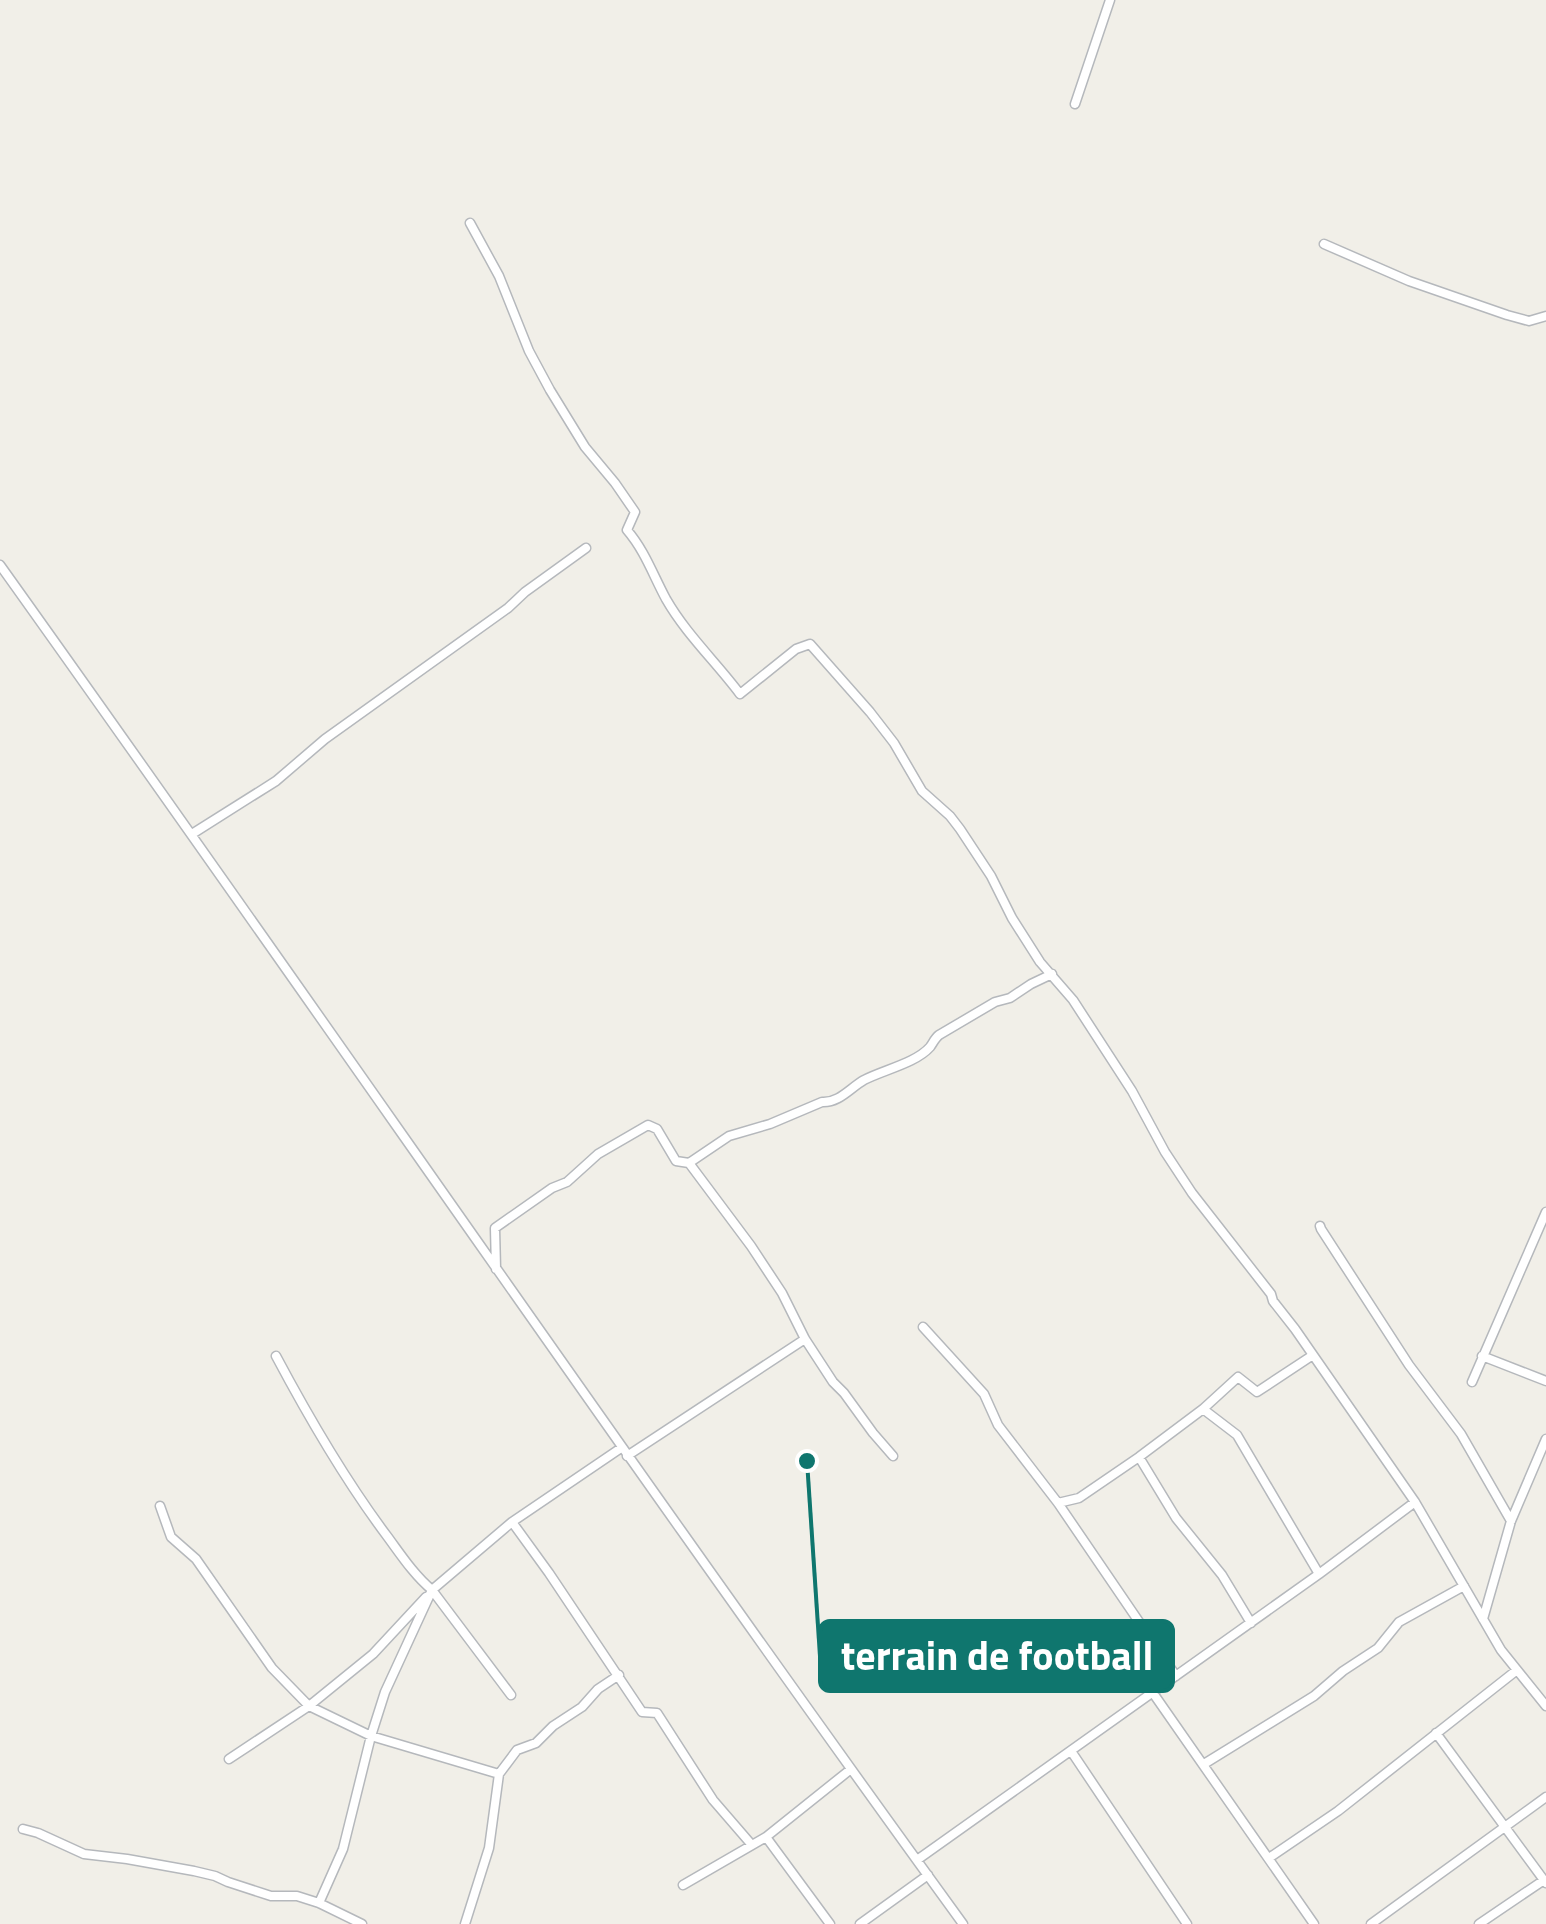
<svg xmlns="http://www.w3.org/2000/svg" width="1546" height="1924" viewBox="0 0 1546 1924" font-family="'Titillium Web',sans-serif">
	<rect width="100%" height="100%" fill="#f1efe8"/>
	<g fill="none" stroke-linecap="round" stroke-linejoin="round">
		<defs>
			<path id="minor" d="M1075 104 1110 0
				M470 223 499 276 529 351 550 390 585 447 615 483 635 512 627 530C645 551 653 575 666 599 686 634 716 662 740 694L796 649 810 644 870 712 894 743 922 791 950 816 960 829 991 876 1012 918 1040 962 1073 1000 1132 1091 1165 1152 1192 1193 1271 1294 1273 1301 1295 1329 1415 1502 1501 1650 1546 1706
				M1324 244 1409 281 1507 315 1529 321 1546 316
				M0 565C323 1017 637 1475 963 1924
				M192 834 276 781 325 739 508 608 525 592 586 548
				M689 1163 729 1136 770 1124 822 1102C839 1103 850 1088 864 1080 883 1070 916 1063 930 1047 933 1043 935 1038 939 1035L995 1002 1010 998 1031 984 1052 974
				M1320 1226 1321 1229 1409 1365 1461 1434 1511 1521
				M496 1269 495 1228 552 1188 567 1182 598 1154 648 1125 657 1129 676 1161 689 1163 692 1167 751 1246 782 1293 805 1339 833 1382 844 1393 873 1433 893 1456
				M923 1327 984 1394 998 1425 1058 1503 1176 1676
				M276 1356C309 1418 345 1480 387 1536 401 1555 414 1575 432 1590L511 1695
				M1482 1356 1546 1381
				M1472 1382 1546 1212
				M1203 1409 1237 1435 1319 1574
				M627 1456 805 1339
				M1139 1457 1176 1518 1222 1575 1251 1623
				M1058 1503 1079 1498 1139 1457 1203 1409 1238 1377 1257 1392 1313 1355
				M160 1506 171 1537 196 1559 272 1668 309 1706 371 1736 499 1774
				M512 1522 549 1573 642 1712 657 1713 713 1800 751 1844
				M1483 1619 1511 1521 1546 1439
				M1153 1693 1314 1924
				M1436 1733 1546 1883
				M1071 1751 1187 1924
				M229 1759 309 1706 373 1654 426 1597
				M1204 1764 1314 1696 1343 1671 1378 1648 1399 1622 1464 1586
				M23 1829 38 1833 84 1854 127 1859 194 1871 215 1876 228 1882 271 1896H297L319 1903 362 1924
				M766 1837 830 1924
				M1269 1858 1338 1811 1517 1670
				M917 1860 1319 1574 1415 1502
				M683 1885 766 1837 851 1769
				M319 1903 343 1849 371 1736 385 1692 432 1590 512 1522 621 1448
				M465 1924 489 1848 499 1774 517 1750 536 1743 553 1726 582 1707 598 1689 619 1675
				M860 1924 928 1875
				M1371 1924 1546 1797
				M1479 1924 1544 1880"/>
		</defs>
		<use href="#minor" stroke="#b5b8bc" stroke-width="11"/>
		<use href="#minor" stroke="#fff" stroke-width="8"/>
	</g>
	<path fill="none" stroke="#0f766e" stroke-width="4" d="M807 1461L820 1656"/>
	<circle fill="#0f766e" stroke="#fff" stroke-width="4" cx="807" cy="1461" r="10"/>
	<rect fill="#0f766e" stroke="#0f766e" stroke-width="4" x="820" y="1621" width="353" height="70" rx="10"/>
	<g font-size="40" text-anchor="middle" font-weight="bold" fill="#fff">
		<text x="997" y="1670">terrain de football</text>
	</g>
</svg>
